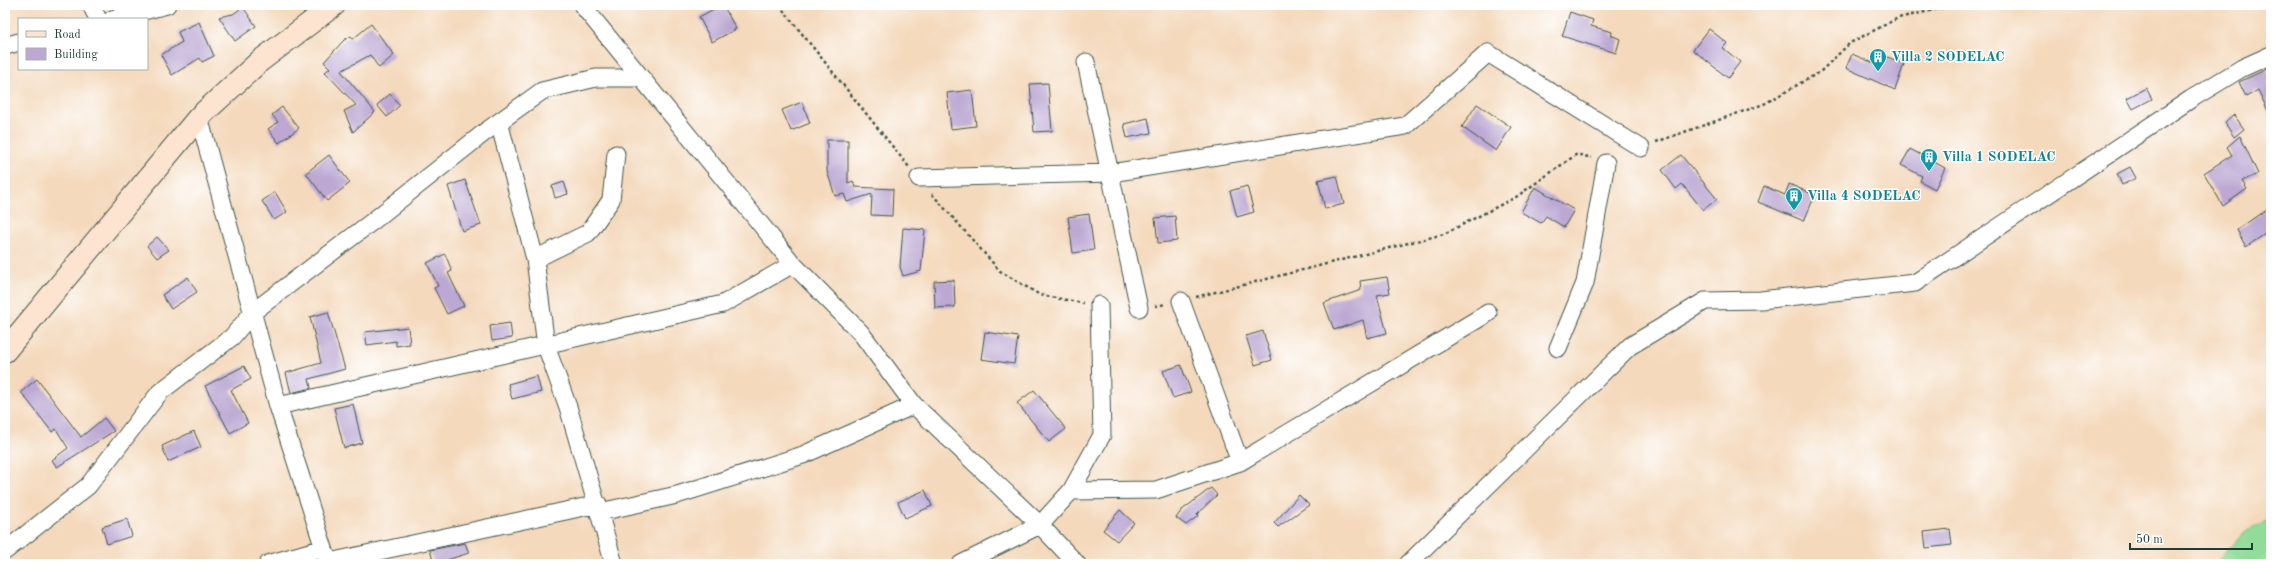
<svg xmlns="http://www.w3.org/2000/svg" width="2276" height="569" viewBox="0 0 2276 569" font-family="'Old Standard TT',serif">
	<rect width="100%" height="100%" fill="#fff"/>
	<filter id="ink" filterUnits="userSpaceOnUse"><feTurbulence type="fractalNoise" baseFrequency=".025" numOctaves="2"/><feDisplacementMap in="SourceGraphic" scale="8" xChannelSelector="R" yChannelSelector="G"/><feConvolveMatrix kernelMatrix="1 2 1 2 8 2 1 2 1" color-interpolation-filters="sRGB"/></filter>
	<filter id="wash" filterUnits="userSpaceOnUse"><feTurbulence type="fractalNoise" baseFrequency=".012" numOctaves="4" result="noise"/><feDisplacementMap in="SourceGraphic" scale="16" xChannelSelector="R" yChannelSelector="G"/><feGaussianBlur stdDeviation="0.9" result="paint"/><feColorMatrix in="noise" values="0 0 0 0 0 0 0 0 0 0 0 0 0 0 0 0 0 1.4 0 .05"/><feComposite in="paint" operator="in"/></filter>
	<g filter="url(#wash)">
		<rect width="100%" height="100%" fill="#f4d9bc"/>
		<path fill="#90dc98" stroke="#588c66" d="M2271 518V564H2215L2242 534Z"/>
		<g id="blocks">
			<path fill="#bca8d3" d="M721 5H723L736 29 712 42 699 17Z
				M243 7 256 26 235 41 219 17 233 14Z
				M1570 12 1593 20 1591 26 1612 32 1611 35 1620 39 1616 53 1562 36Z
				M199 22 214 56 202 62 200 58 172 75 161 55 182 42 178 32Z
				M371 24 394 55 379 68 370 55 341 71 375 112 353 132 344 111 356 105 325 72 330 68 324 62 344 40 351 36 353 39Z
				M1709 29 1727 43 1723 48 1740 62 1728 78 1693 50Z
				M1852 54 1878 65 1883 55 1904 64 1895 90 1846 68Z
				M2267 69 2271 77V117L2258 90 2246 97 2239 82Z
				M1048 83 1052 131 1034 132 1030 84Z
				M2146 88 2152 99 2133 109 2127 98Z
				M972 90 976 126 951 129 947 93Z
				M390 94 400 105 387 117 377 105Z
				M802 102 810 123 791 131 782 110Z
				M1477 104 1511 127 1496 151 1462 127Z
				M282 107 299 128 279 143 268 129 278 122 272 115Z
				M2234 115 2244 129 2234 137 2225 123Z
				M1148 118 1151 133 1127 138 1124 124Z
				M2240 136 2258 174 2242 181 2247 189 2223 206 2204 173 2232 155 2227 147Z
				M827 140H848V183L853 181 855 187 893 189 892 216 871 215 872 194 847 202 844 194 835 196 827 171Z
				M1910 149 1945 168 1935 189 1920 181 1922 176 1901 165Z
				M329 155 350 183 327 201 306 173Z
				M1681 155 1717 199 1703 210 1682 184 1676 189 1662 170Z
				M2130 167 2136 178 2122 185 2117 174Z
				M1337 176 1344 204 1325 209 1318 180Z
				M465 180 481 225 462 231 448 186Z
				M564 182 568 194 555 198 552 186Z
				M1789 184 1815 195 1804 221 1758 202 1764 186 1785 195Z
				M1247 186 1254 212 1237 217 1230 191Z
				M1535 187 1574 210 1564 227 1546 216 1541 223 1521 212Z
				M275 192 287 212 274 220 262 201Z
				M2271 206V230L2246 247 2237 230Z
				M1089 214 1094 250 1073 253 1068 217Z
				M1175 216 1177 241 1158 243 1155 218Z
				M903 228 925 230 921 271 903 276 900 267Z
				M157 237 169 250 157 258 147 246Z
				M445 254 452 271 448 273 464 306 447 314 434 288 438 286 427 263Z
				M188 277 197 292 171 309 162 295Z
				M1387 277 1390 293 1377 295 1387 333 1367 338 1363 320 1334 330 1324 303 1361 290 1360 281Z
				M954 280 955 307 935 308 934 281Z
				M328 312 345 369 309 379 311 388 291 393 286 373 321 363 310 317Z
				M510 323 512 338 492 341 490 326Z
				M408 327 410 344 396 346V341L367 345 365 332Z
				M1263 331 1272 360 1255 365 1246 336Z
				M985 332 1018 337 1014 364 981 359Z
				M1181 365 1191 392 1173 398 1163 371Z
				M244 366 251 379 231 390 248 423 230 433 205 386Z
				M537 376 541 392 512 399 508 384Z
				M37 379 81 437 104 418 114 431 57 467 52 460 68 448 56 429 52 432 21 392Z
				M1034 390 1066 429 1049 442 1017 403Z
				M353 404 362 443 344 448 334 408Z
				M194 431 201 447 168 462 162 446Z
				M1211 488 1217 495 1197 514 1198 516 1186 525 1176 518 1182 510Z
				M925 490 932 506 905 518 898 502Z
				M1299 495 1309 505 1278 527 1274 523Z
				M1120 510 1134 523 1117 541 1103 530Z
				M127 519 132 536 107 544 102 527Z
				M1950 529 1952 545 1926 548 1924 532Z
				M465 543 469 553 434 564 430 550Z"/>
		</g>
	</g>
	<g filter="url(#ink)">
		<use href="#blocks" fill-opacity="0" stroke="#3f5448" stroke-width="1"/>
		<g fill="none" stroke-linecap="round" stroke-linejoin="round">
			<defs>
				<path id="street" d="M91 5 98 19
					M582 5 793 264 861 333 914 405 1040 525 1077 564
					M112 19 167 5
					M5 46 19 42
					M1086 62 1139 308
					M199 117 278 406 329 564
					M499 122 535 259 546 346 568 407 614 564
					M919 178 1111 173 1405 126 1488 53 1641 148
					M535 259 588 233 611 200 616 154
					M1181 301 1240 462
					M1558 348 1585 283 1606 163
					M278 406 723 304 793 264
					M1071 491 1156 490 1240 462 1488 313
					M600 512 677 495 803 455 914 405
					M5 551 88 486 160 392 232 337 253 312 373 221 485 132 542 91 596 78H640
					M329 562 598 504
					M268 564 324 548
					M961 564 1040 525 1071 491 1102 435 1099 305
					M1408 564 1630 346 1705 301 1761 300 1915 283 2191 99 2242 68 2271 55"/>
				<path id="secondary" d="M5 351 199 117 260 61 334 5"/>
			</defs>
			<use href="#street" stroke="#3f5448" stroke-width="19"/>
			<use href="#secondary" stroke="#3f5448" stroke-width="24"/>
			<path stroke="#3f5448" stroke-width="2.5" stroke-dasharray="3 3" stroke-linecap="butt" d="M779 5 909 167
				M1656 142 1764 104 1820 72 1850 43 1898 18 1957 5
				M932 194 1000 271 1040 295 1083 303
				M1196 297 1444 234 1516 197 1577 154 1592 158
				M1155 306 1166 304"/>
			<use href="#street" stroke="#fff" stroke-width="17"/>
			<use href="#secondary" stroke="#fde4d0" stroke-width="22"/>
		</g>
	</g>
	<defs>
		<symbol id="building-pin" viewBox="-11 -11 22 30"><path d="M0 17L-7.5 6A9.5 9.5 0 1 1 7.5 6Z" fill="#0f9aa8" stroke="#fff"/><path d="M-4-6H4V6H1V3H-1V6H-4ZM-2.5-4.3h1.7v1.8h-1.7ZM.8-4.3h1.7v1.8H.8ZM-2.5-1h1.7V.8h-1.7ZM.8-1h1.7V.8H.8Z" fill="#fff"/></symbol>
	</defs>
	<g fill-rule="evenodd">
		<use href="#building-pin" x="1868" y="47" width="20" height="27"/>
		<use href="#building-pin" x="1919" y="147" width="20" height="27"/>
		<use href="#building-pin" x="1784" y="186" width="20" height="27"/>
	</g>
	<g text-anchor="middle" dominant-baseline="central" stroke-width="3" stroke-linejoin="round" paint-order="stroke">
		<g font-size="14" font-weight="bold" fill="#0d838f" stroke="#fff" text-anchor="start">
			<text x="1891" y="57">Villa 2 SODELAC</text>
			<text x="1942" y="157">Villa 1 SODELAC</text>
			<text x="1807" y="196">Villa 4 SODELAC</text>
		</g>
	</g>
	<rect width="2276" height="569" fill="none" stroke="#fff" stroke-width="20"/>
	<rect x="18" y="18" width="130" height="52" fill="#ffffff" stroke="#a5b1ae"/>
	<rect x="26" y="31" width="20" height="6" fill="#fde4d0" stroke="#a5b1ae"/>
	<text x="54" y="38" font-size="12" fill="#1f3d34">Road</text>
	<rect x="26" y="48" width="20" height="12" fill="#bca8d3" stroke="#a5b1ae"/>
	<text x="54" y="58" font-size="12" fill="#1f3d34">Building</text>
	<path d="M2130 543v6h122v-6" fill="none" stroke="#1f3d34" stroke-width="2"/>
	<text x="2136" y="543" font-size="12" fill="#1f3d34" stroke="#ffffff" stroke-width="3" paint-order="stroke">50 m</text>
</svg>
